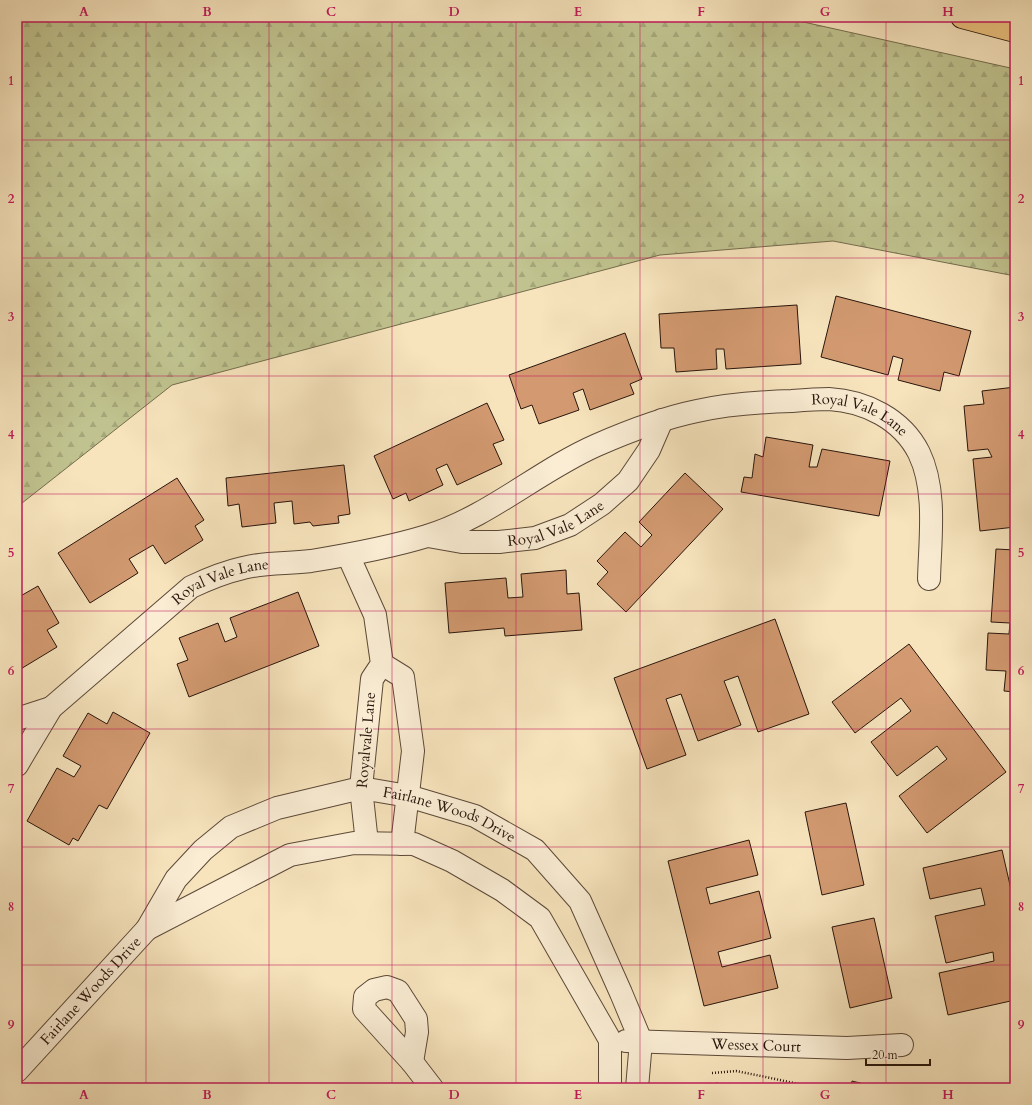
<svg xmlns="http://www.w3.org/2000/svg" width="1032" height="1105" viewBox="0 0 1032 1105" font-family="Cardo,serif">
	<defs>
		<pattern id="forest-firs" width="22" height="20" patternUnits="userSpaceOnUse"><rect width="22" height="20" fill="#c0c38f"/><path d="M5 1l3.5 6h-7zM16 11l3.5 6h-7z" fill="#a5a77a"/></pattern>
	</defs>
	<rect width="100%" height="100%" fill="#f7e4bd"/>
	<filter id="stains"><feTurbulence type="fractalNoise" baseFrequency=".005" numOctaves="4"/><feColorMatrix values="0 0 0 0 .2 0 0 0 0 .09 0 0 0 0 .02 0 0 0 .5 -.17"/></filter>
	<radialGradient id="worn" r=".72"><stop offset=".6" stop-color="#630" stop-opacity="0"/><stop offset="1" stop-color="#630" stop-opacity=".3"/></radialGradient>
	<path fill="url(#forest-firs)" stroke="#746c4d" d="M17 17H781L1015 69V276L833 241 660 255 172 385 17 507Z"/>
	<path fill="#d39a71" stroke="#28150b" d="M836 296 971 331 959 376 944 372 940 391 898 380 903 359 893 356 888 375 821 357Z
		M797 305 801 364 726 369 724 349H716L717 369 676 372 674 348H661L659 314Z
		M625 333 642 379 630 384 634 394 590 410 583 389 573 393 579 410 539 424 532 405 521 409 509 375Z
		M1015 387V527L980 531 973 459 992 457 988 449 968 451 964 406 984 404 982 391Z
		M487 403 504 440 493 444 502 464 457 485 447 464 436 469 443 485 409 501 406 493 393 499 374 456Z
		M766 437 813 445 809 467H817L822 449 890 461 879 516 741 492 744 477 752 478 755 454 763 457Z
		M344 465 350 514 338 516 339 523 313 526 310 522 294 524 292 501 274 503 276 523 242 527 239 504 228 506 226 478Z
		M685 473 723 509 626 612 597 584 608 572 597 561 625 532 641 547 652 535 639 522Z
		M177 478 204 520 195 526 203 540 165 564 153 545 129 559 138 573 90 603 58 553Z
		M996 549 1015 550V692L1004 691 1006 671 986 670 988 633 1009 634 1010 623 991 622Z
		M566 570 567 594 579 593 582 630 505 636 504 628 449 633 445 583 506 578 508 598 523 597 521 574Z
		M38 586 59 623 47 630 57 647 19 670 17 665V598Z
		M298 592 319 646 189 697 177 664 188 660 179 638 218 623 225 642 237 637 230 618Z
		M775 619 809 714 758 732 738 676 724 681 741 725 698 741 681 694 666 699 686 755 647 769 614 678Z
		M909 644 1006 772 927 833 899 796 947 759 937 746 897 776 871 742 911 711 901 698 855 733 832 702Z
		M113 712 150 733 107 809 99 805 78 841 73 838 69 845 27 821 57 768 74 777 81 766 63 756 88 713 107 724Z
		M846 803 864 885 822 895 805 812Z
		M749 840 758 875 706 888 710 904 759 891 771 938 718 952 722 967 770 955 778 988 704 1006 668 861Z
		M1002 850 1015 907V1000L948 1015 939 973 994 961 993 952 946 963 935 916 985 905 981 888 930 899 923 868Z
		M874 918 892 998 850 1008 832 927Z
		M852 1081 880 1088H851Z
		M716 1083 742 1088H715Z"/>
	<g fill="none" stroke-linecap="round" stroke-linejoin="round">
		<defs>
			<g id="minor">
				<path id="s1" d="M428 536 462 542H499L535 538 570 525 602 504 628 481 649 450 662 420"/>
				<path d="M348 555 375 615 382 664 372 679 361 788 367 843"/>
				<path d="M382 664 403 677 413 751 402 844"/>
				<path d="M17 719 51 708"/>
				<path id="s2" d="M17 765 51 708 191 587C208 579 225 572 243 568 265 562 288 564 311 561 348 555 391 547 427 536 489 517 538 471 597 445 629 431 663 418 697 411 728 404 760 402 792 401 804 400 817 399 829 399 865 401 902 419 919 453 937 490 930 539 929 579"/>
				<path d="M147 929 290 855 354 843 414 844 452 861 502 890 540 918 610 1040V1088"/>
				<path d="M387 987 398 991 416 1019 417 1032 412 1062 364 1009 365 997 374 990Z"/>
				<path id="s3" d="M626 1041 847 1048 902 1045"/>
				<path d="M412 1062 432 1088"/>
				<path id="s4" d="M17 1071 147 929 176 879 203 850 231 827 277 808 361 788 408 796 475 816 535 850 580 901 621 993 641 1041 637 1088"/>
			</g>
			<path id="primary" d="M962 17 1015 31"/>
		</defs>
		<use href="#minor" stroke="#5c4938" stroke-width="24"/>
		<use href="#primary" stroke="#28150b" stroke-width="24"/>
		<path stroke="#28150b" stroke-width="2.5" stroke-dasharray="1 2" stroke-linecap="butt" d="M712 1073 736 1071 761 1076 808 1086 807 1088"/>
		<use href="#minor" stroke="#faedd4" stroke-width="22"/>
		<use href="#primary" stroke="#ecc27e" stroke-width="22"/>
	</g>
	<path fill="none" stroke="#c2185b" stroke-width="1" stroke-opacity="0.55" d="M146 17V1088M269 17V1088M392 17V1088M516 17V1088M640 17V1088M763 17V1088M886 17V1088M17 140H1015M17 258H1015M17 376H1015M17 494H1015M17 611H1015M17 729H1015M17 847H1015M17 965H1015"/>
	<g text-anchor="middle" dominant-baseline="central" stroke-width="3" stroke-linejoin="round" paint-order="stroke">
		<g font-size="15" fill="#28150b" stroke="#faedd4">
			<text stroke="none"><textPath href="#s2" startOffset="960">Royal Vale Lane</textPath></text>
			<text stroke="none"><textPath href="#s1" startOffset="132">Royal Vale Lane</textPath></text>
			<text stroke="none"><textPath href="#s2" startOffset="281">Royal Vale Lane</textPath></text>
			<text transform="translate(366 740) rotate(-85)">Royalvale Lane</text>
			<text stroke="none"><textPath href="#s4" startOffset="555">Fairlane Woods Drive</textPath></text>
			<text stroke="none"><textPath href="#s4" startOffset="109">Fairlane Woods Drive</textPath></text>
			<text stroke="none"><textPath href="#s3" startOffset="130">Wessex Court</textPath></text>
		</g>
	</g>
	<rect width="1032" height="1105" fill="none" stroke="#f7e4bd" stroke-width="44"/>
	<path d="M866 1059v6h64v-6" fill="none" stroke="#28150b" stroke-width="2"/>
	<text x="872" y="1059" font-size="12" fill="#28150b" stroke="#faedd4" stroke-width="3" paint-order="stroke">20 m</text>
	<rect x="22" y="22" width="988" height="1061" fill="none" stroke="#c2185b" stroke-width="1.5"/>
	<g font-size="13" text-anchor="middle" font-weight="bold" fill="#c2185b">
		<text x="84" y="16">A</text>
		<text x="207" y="16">B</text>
		<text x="331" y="16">C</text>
		<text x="454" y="16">D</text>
		<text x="578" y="16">E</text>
		<text x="701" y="16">F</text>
		<text x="825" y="16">G</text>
		<text x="948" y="16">H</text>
		<text x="11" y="85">1</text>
		<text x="1021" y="85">1</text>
		<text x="11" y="203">2</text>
		<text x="1021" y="203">2</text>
		<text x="11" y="321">3</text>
		<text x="1021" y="321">3</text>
		<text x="11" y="439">4</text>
		<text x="1021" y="439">4</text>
		<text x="11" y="557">5</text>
		<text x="1021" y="557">5</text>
		<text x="11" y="675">6</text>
		<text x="1021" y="675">6</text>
		<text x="11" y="793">7</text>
		<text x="1021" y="793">7</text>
		<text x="11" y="911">8</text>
		<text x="1021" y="911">8</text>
		<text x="11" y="1029">9</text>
		<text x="1021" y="1029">9</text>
		<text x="84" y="1099">A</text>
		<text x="207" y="1099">B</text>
		<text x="331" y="1099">C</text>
		<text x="454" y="1099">D</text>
		<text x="578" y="1099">E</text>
		<text x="701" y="1099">F</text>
		<text x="825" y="1099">G</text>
		<text x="948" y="1099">H</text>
	</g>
	<rect width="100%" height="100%" filter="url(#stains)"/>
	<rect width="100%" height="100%" fill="url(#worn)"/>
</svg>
